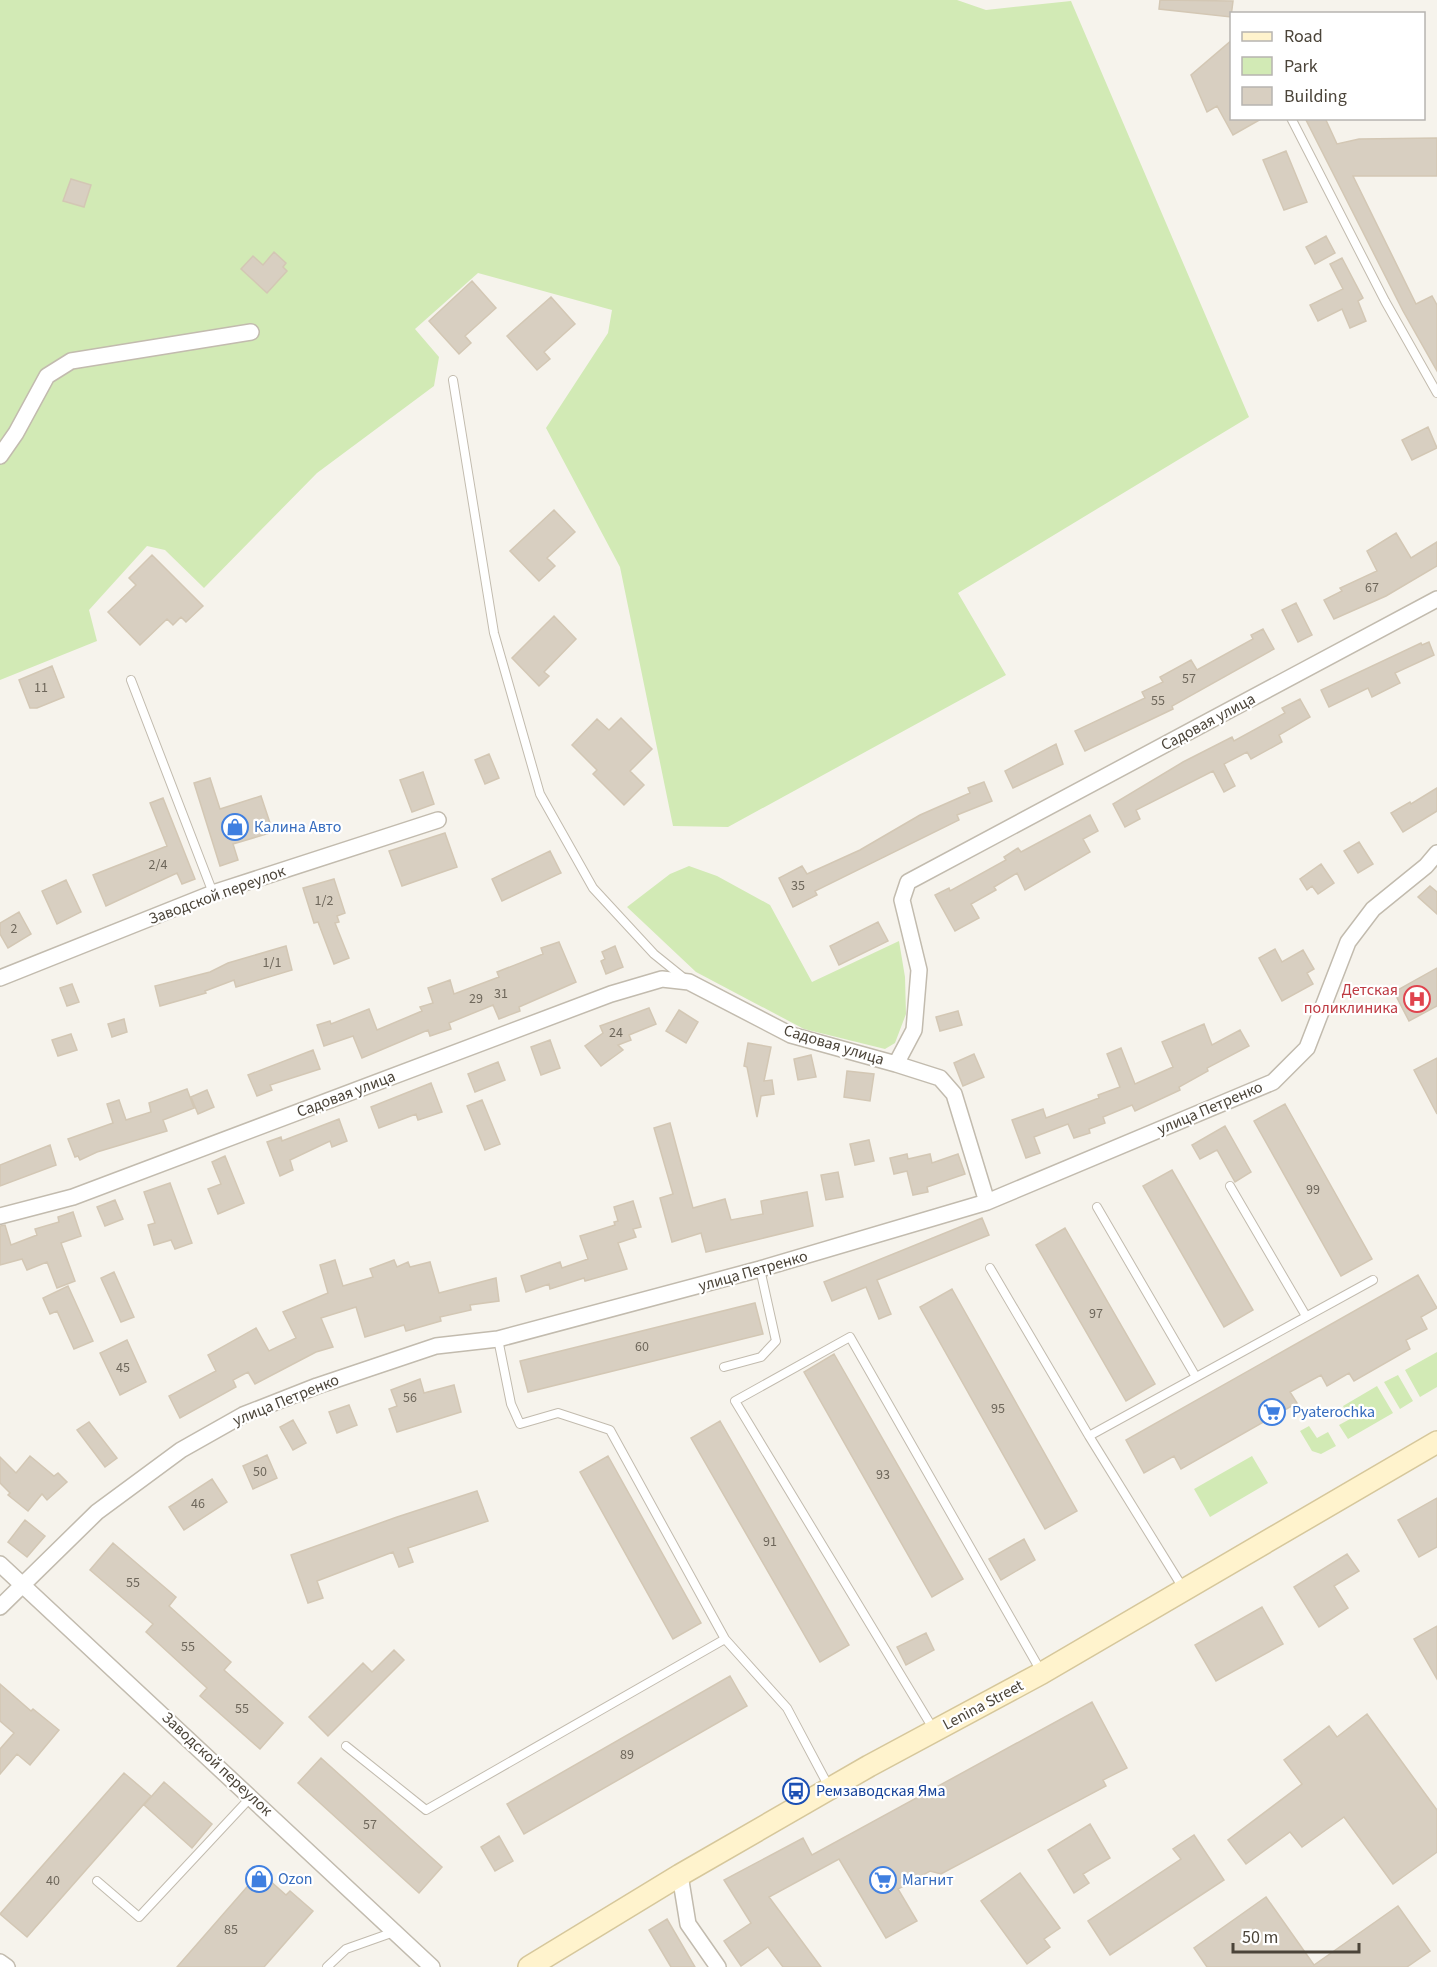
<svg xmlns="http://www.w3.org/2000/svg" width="1437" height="1967" viewBox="0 0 1437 1967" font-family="'Source Sans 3',sans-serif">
	<rect width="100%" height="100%" fill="#f6f3ec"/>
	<path fill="#d2eab5" d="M0 0H957L986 10 1071 1 1249 417 958 593 1006 675 728 827 673 826 620 567 546 428 608 333 612 310 478 273 415 329 439 357 434 386 317 473 204 588 165 550 147 546 89 610 97 641 0 680Z
		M689 866 717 876 770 905 812 982 899 941 905 977 906 1014 895 1043 885 1049 804 1029 696 972 627 907 670 874Z
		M1437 1352V1387L1420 1397 1405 1370Z
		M1398 1375 1413 1401 1400 1409 1384 1382Z
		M1377 1386 1393 1413 1348 1439 1339 1425 1350 1419 1343 1406Z
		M1309 1426 1317 1438 1328 1432 1336 1446 1321 1454 1312 1451 1300 1431Z
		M1252 1456 1268 1483 1210 1517 1194 1489Z"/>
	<path fill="#d8cfc1" stroke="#d3c7b4" stroke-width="1.5" d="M1160 0 1233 1 1231 17 1159 9Z
		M1232 40V118H1263L1233 135 1217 106 1207 112 1191 75Z
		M1305 118H1325L1337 144 1359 139 1437 138V176H1353L1416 304 1432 296 1437 305V371L1403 311Z
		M1286 151 1307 202 1284 210 1263 160Z
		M71 179 91 185 84 207 63 201Z
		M1326 236 1335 253 1315 264 1306 247Z
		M274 252 286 263 283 267 287 271 267 293 241 269 253 256 263 265Z
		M1342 258 1363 298 1358 301 1366 321 1350 328 1342 309 1318 321 1310 305 1343 289 1330 264Z
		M472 281 496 308 465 336 471 343 459 354 429 321Z
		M551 297 575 324 544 352 550 359 537 370 507 336Z
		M1428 427 1437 448 1412 460 1402 440Z
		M554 510 575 532 547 558 555 566 539 581 510 551Z
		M1396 533 1411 558 1437 542V566L1386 596 1334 619 1324 600 1342 591 1340 588 1377 571 1367 551Z
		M152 555 203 606 186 622 181 617 173 625 167 619 140 645 108 612 136 585 129 578Z
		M1296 603 1312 635 1298 642 1282 610Z
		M554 616 576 639 544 672 549 676 539 686 512 658Z
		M1263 629 1274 649 1172 706 1173 709 1085 751 1075 731 1145 698 1142 692 1163 682 1160 677 1191 660 1197 670 1253 639 1251 635Z
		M1429 642 1434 655 1395 673 1400 683 1372 697 1368 688 1329 707 1321 690 1421 643 1422 645Z
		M52 666 64 697 37 708H30L19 680Z
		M1300 699 1310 717 1279 735 1282 742 1251 759 1247 752 1224 764 1235 786 1224 792 1213 771 1136 810 1140 819 1125 827 1113 804 1183 762 1232 737 1234 741 1285 713 1282 708Z
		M621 718 652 749 630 771 644 785 624 805 593 774 597 770 572 745 597 719 609 730Z
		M1056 744 1063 764 1013 788 1005 771Z
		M489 754 499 778 485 784 475 760Z
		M423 772 434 804 412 812 400 780Z
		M210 778 220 809 261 796 273 832 233 844 238 860 220 866 194 783Z
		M984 782 992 801 957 815 959 820 815 891 817 895 793 907 779 878 802 866 807 874 860 850 920 815 970 793 968 788Z
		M1437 788V811L1403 832 1391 813 1410 802 1411 804Z
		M163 798 195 879 182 884 177 873 106 906 93 875 167 846 150 803Z
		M1090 815 1098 831 1083 839 1090 852 1025 890 1017 873 994 887 996 890 971 904 979 918 955 931 935 895 949 888 950 891 1006 860 1004 857 1018 848 1021 852Z
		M445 833 457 867 402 886 389 851Z
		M1359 842 1373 864 1358 873 1344 851Z
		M550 851 561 873 502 901 492 879Z
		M1321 864 1334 883 1318 894 1312 886 1307 890 1300 879Z
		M334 879 345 913 337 916 339 922 335 923 349 958 334 964 318 922 314 923 303 888Z
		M66 880 81 912 57 924 42 891Z
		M1430 886 1437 892V914L1418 897Z
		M19 912 31 934 8 948 0 934V923Z
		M878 922 888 941 839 965 830 946Z
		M559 942 576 982 519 1007 520 1011 499 1019 493 1005 449 1023 451 1029 430 1036 428 1030 362 1058 353 1036 324 1046 317 1025 330 1021 331 1024 369 1009 377 1030 422 1011 420 1007 433 1003 428 988 450 980 454 994 499 977 497 972 543 954 541 948Z
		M286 946 292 970 236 987 234 980 205 991 206 993 160 1006 155 986 210 972 228 963Z
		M615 946 623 967 606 974 601 961 605 959 602 952Z
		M1275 949 1282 962 1303 950 1314 969 1307 973 1313 984 1282 1001 1259 958Z
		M1437 968V1006L1409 1021 1394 992Z
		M72 984 79 1002 67 1006 60 988Z
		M649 1008 656 1024 629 1035 631 1040 618 1045 623 1050 601 1066 585 1046 603 1033 600 1026Z
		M679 1010 698 1022 686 1043 666 1031Z
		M958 1011 962 1025 940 1031 936 1017Z
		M124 1019 127 1032 112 1037 108 1024Z
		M1204 1024 1212 1045 1240 1030 1249 1046 1207 1068 1208 1071 1179 1087 1180 1090 1135 1111 1132 1105 1103 1117 1105 1123 1089 1129 1090 1133 1074 1138 1068 1124 1034 1137 1040 1153 1026 1158 1012 1120 1043 1109 1046 1118 1099 1098 1098 1095 1120 1087 1107 1054 1121 1048 1135 1084 1173 1067 1162 1042Z
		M71 1034 77 1050 58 1056 52 1040Z
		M550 1040 560 1068 541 1075 531 1047Z
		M748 1043 771 1047 764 1081 772 1080 774 1094 761 1096 757 1117 747 1067 744 1066Z
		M313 1050 320 1069 270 1085 272 1090 257 1096 248 1075Z
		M974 1054 984 1077 963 1086 954 1063Z
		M811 1055 816 1077 798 1080 794 1059Z
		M1437 1058V1114L1414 1070Z
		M498 1062 505 1080 475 1092 468 1074Z
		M847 1071 874 1074 870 1101 844 1097Z
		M431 1083 442 1112 418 1120 416 1114 379 1128 371 1107Z
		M187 1089 194 1108 163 1120 167 1131 97 1152 80 1160 78 1156 75 1157 68 1139 113 1123 107 1104 119 1100 126 1120 151 1112 149 1103Z
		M207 1090 214 1107 198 1114 191 1097Z
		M482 1100 500 1144 485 1150 467 1106Z
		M1285 1104 1372 1259 1341 1276 1254 1121Z
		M339 1119 347 1141 332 1147 330 1141 290 1160 293 1170 280 1176 267 1142 281 1137 282 1141Z
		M670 1123 693 1208 725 1199 731 1220 763 1214 761 1201 807 1192 813 1226 706 1252 701 1233 672 1242 660 1198 673 1194 654 1128Z
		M1225 1126 1251 1172 1235 1182 1217 1150 1200 1159 1192 1145Z
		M869 1140 874 1161 855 1165 850 1144Z
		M50 1145 56 1165 0 1186V1165Z
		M907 1154 908 1159 930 1154 932 1163 958 1154 965 1174 927 1187 928 1192 913 1195 907 1171 894 1174 890 1158Z
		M225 1156 244 1203 218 1214 208 1189 221 1184 212 1162Z
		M1172 1170 1253 1310 1224 1327 1143 1186Z
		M838 1172 843 1197 826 1200 821 1175Z
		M170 1183 192 1243 175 1249 171 1240 154 1245 148 1225 155 1223 144 1192Z
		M115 1200 123 1219 105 1226 97 1207Z
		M633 1201 641 1227 633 1229 636 1237 618 1243 627 1269 585 1281 584 1278 550 1289 549 1284 526 1292 521 1276 560 1262 562 1268 588 1259 580 1236 615 1225 614 1222 618 1221 614 1207Z
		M73 1212 81 1236 61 1243 75 1281 57 1288 47 1262 27 1270 22 1259 0 1265V1226L5 1225 11 1245 37 1235 35 1229 59 1222 58 1217Z
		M982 1218 989 1235 877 1280 891 1314 879 1319 866 1287 832 1301 824 1282Z
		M1065 1228 1155 1384 1126 1401 1036 1245Z
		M335 1260 343 1286 373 1277 370 1269 394 1260 397 1267 408 1262 410 1267 430 1262 439 1293 496 1278 499 1301 470 1305 471 1310 440 1317 441 1321 406 1331 404 1325 365 1337 356 1307 321 1318 333 1347 316 1352 255 1384 248 1372 233 1380 236 1387 180 1418 169 1396 216 1371 208 1355 256 1328 269 1351 296 1338 283 1312 328 1293 320 1265Z
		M114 1272 134 1317 121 1322 101 1278Z
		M1418 1275 1437 1308 1421 1317 1427 1329 1406 1340 1410 1349 1354 1381 1349 1373 1327 1386 1321 1375 1290 1392 1297 1403 1181 1469 1174 1456 1144 1473 1126 1440Z
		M68 1286 93 1341 74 1349 57 1311 50 1314 43 1298Z
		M952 1289 1077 1511 1045 1529 920 1307Z
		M755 1303 763 1334 528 1392 520 1361Z
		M127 1340 146 1382 120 1395 100 1353Z
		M834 1354 963 1579 932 1597 804 1372Z
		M420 1379 424 1393 454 1385 461 1412 397 1432 389 1409 397 1406 391 1390Z
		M349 1405 357 1425 337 1433 329 1412Z
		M293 1420 306 1443 293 1450 280 1427Z
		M720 1421 849 1645 820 1662 691 1438Z
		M89 1422 117 1458 105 1467 77 1430Z
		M267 1455 277 1478 253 1489 243 1466Z
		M30 1456 54 1476 58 1473 67 1482 47 1500 42 1494 28 1511 8 1495 10 1493 0 1483V1457L16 1473Z
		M608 1456 701 1623 673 1639 580 1472Z
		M212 1479 227 1502 184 1530 169 1507Z
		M477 1491 488 1521 408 1548 413 1562 399 1567 393 1552 317 1581 323 1598 308 1603 291 1555 397 1517Z
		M1437 1498V1547L1419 1557 1398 1520Z
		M25 1520 45 1536 27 1557 8 1542Z
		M1024 1539 1035 1560 1001 1580 989 1559Z
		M113 1543 176 1597 169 1606 231 1662 224 1670 283 1723 260 1749 200 1696 207 1688 146 1632 153 1624 90 1570Z
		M1347 1554 1359 1571 1334 1586 1348 1608 1319 1627 1294 1587Z
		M1262 1607 1283 1644 1216 1681 1195 1645Z
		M1437 1626V1679L1414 1639Z
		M926 1633 934 1650 906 1665 897 1647Z
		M394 1650 404 1660 328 1736 309 1717 363 1663 372 1672Z
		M730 1676 747 1706 524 1834 507 1804Z
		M0 1684 31 1711 33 1709 59 1730 30 1765 17 1754 0 1774V1749L14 1733 0 1721Z
		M1092 1702 1127 1768 1103 1780 1106 1786 941 1874 930 1871 898 1889 917 1921 886 1938 839 1859 769 1897 821 1967H783L768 1947 741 1966 724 1941 751 1923 724 1880 803 1838 812 1855Z
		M1367 1714 1437 1810V1852L1393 1884 1344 1817 1302 1847 1290 1832 1246 1864 1228 1840 1302 1784 1284 1760 1329 1726 1337 1737Z
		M321 1758 442 1867 419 1893 298 1783Z
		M124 1773 151 1796 27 1937 0 1914Z
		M164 1782 212 1824 192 1848 144 1805Z
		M1090 1824 1110 1858 1083 1874 1089 1883 1074 1893 1048 1850Z
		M1194 1835 1224 1880 1110 1955 1088 1921 1181 1859 1173 1849Z
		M499 1836 513 1861 495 1871 481 1847Z
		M260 1872 286 1895 290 1891 313 1911 264 1967H177Z
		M1020 1873 1060 1928 1044 1939 1050 1947 1027 1964 981 1901Z
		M1266 1897 1314 1965 1398 1906 1430 1951 1407 1967H1207L1194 1948Z
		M667 1919 695 1967H671L649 1930Z"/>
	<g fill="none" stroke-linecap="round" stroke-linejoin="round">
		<defs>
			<path id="lane" d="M1291 118 1385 301 1437 393
				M453 380 494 633 540 794 593 888 654 954 685 979
				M131 680 213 893
				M1230 1186 1306 1316
				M1097 1207 1196 1377
				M990 1268 1089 1436
				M498 1339 511 1404 520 1424 558 1413 610 1430 725 1639
				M724 1367 761 1357 776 1341 760 1269
				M1183 1588 1089 1436 1373 1280
				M934 1730 735 1401 850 1337 1042 1673
				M346 1746 426 1810 725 1639 787 1708 829 1787
				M97 1881 139 1917 251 1797
				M327 1967 346 1949 394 1932"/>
			<path id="street" d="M0 456 16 433 47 376 71 361 251 332
				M0 978 213 893 438 820
				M896 1064 940 1078 954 1094 987 1202
				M0 1216 73 1197 611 994 662 979 689 982 791 1035 896 1064 914 1030 919 970 902 900 908 882 1437 599
				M0 1564 432 1967
				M0 1607 97 1512 181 1450 243 1415 317 1386 436 1346 498 1339 760 1269 987 1202 1273 1082 1307 1048 1348 942 1373 909 1426 866 1437 853
				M680 1875 688 1924 718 1967
				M0 1962 7 1967"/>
			<path id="secondary" d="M529 1967 680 1875 869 1766 1042 1673 1437 1442"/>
		</defs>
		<use href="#lane" stroke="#c2bbae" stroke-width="10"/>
		<use href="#street" stroke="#c2bbae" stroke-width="18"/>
		<use href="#secondary" stroke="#d6c79b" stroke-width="24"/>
		<use href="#lane" stroke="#fff" stroke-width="8"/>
		<use href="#street" stroke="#fff" stroke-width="15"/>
		<use href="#secondary" stroke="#fff3cd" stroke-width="21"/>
	</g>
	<defs>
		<symbol id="shop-ring" viewBox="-11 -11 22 22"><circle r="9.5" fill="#fff" stroke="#3f7fe0" stroke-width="1.5"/><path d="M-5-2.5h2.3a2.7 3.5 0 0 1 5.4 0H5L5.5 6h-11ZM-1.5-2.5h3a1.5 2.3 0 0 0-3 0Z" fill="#3f7fe0"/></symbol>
		<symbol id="hospital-ring" viewBox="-11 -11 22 22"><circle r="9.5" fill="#fff" stroke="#e0444e" stroke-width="1.5"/><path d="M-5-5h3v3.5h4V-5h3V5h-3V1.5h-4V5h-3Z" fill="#e0444e"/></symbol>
		<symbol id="supermarket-ring" viewBox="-11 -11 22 22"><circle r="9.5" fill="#fff" stroke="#3f7fe0" stroke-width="1.5"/><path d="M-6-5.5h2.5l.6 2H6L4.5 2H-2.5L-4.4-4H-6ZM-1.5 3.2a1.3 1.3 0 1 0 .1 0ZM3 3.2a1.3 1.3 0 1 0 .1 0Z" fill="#3f7fe0"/></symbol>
		<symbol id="bus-ring" viewBox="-11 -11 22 22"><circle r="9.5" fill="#fff" stroke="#1a4fb4" stroke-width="1.5"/><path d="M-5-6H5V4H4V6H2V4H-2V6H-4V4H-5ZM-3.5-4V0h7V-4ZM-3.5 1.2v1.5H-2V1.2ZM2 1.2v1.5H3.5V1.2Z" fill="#1a4fb4"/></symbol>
	</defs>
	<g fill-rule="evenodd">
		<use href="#shop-ring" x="220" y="812" width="30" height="30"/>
		<use href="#hospital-ring" x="1402" y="984" width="30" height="30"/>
		<use href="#supermarket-ring" x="1257" y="1397" width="30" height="30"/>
		<use href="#bus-ring" x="781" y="1776" width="30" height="30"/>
		<use href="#shop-ring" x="244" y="1864" width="30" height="30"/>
		<use href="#supermarket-ring" x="868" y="1865" width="30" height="30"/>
	</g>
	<g text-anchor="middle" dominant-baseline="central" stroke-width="4.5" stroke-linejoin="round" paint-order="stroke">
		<g font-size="14" fill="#6e675b">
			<text x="1372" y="588">67</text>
			<text x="1189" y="679">57</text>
			<text x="41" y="688">11</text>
			<text x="1158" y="701">55</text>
			<text x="158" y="865">2/4</text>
			<text x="798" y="886">35</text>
			<text x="324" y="901">1/2</text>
			<text x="14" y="929">2</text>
			<text x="272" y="963">1/1</text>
			<text x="501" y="994">31</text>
			<text x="476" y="999">29</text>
			<text x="616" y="1033">24</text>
			<text x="1313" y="1190">99</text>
			<text x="1096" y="1314">97</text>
			<text x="642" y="1347">60</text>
			<text x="123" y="1368">45</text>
			<text x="410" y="1398">56</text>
			<text x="998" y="1409">95</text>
			<text x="260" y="1472">50</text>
			<text x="883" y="1475">93</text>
			<text x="198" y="1504">46</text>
			<text x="770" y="1542">91</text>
			<text x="133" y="1583">55</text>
			<text x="188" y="1647">55</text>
			<text x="242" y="1709">55</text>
			<text x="627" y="1755">89</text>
			<text x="370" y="1825">57</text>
			<text x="53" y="1881">40</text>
			<text x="231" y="1930">85</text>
		</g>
		<g font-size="16" fill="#4b4439" stroke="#fff">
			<text transform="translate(1208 722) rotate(-28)">Садовая улица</text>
			<text transform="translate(217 895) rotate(-20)">Заводской переулок</text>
			<text transform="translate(834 1045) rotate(17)">Садовая улица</text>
			<text transform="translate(346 1094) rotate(-21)">Садовая улица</text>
			<text transform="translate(1210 1108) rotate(-23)">улица Петренко</text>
			<text transform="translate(753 1271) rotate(-16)">улица Петренко</text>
			<text transform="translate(286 1400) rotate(-22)">улица Петренко</text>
			<text transform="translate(983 1705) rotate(-28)">Lenina Street</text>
			<text transform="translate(217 1764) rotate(43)">Заводской переулок</text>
		</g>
		<g font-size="16" fill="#366cbe" stroke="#fff" text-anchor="start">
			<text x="254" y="827">Калина Авто</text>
			<text x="1292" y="1412">Pyaterochka</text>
			<text x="278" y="1879">Ozon</text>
			<text x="902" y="1880">Магнит</text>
		</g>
		<g font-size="16" fill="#be3a42" stroke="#fff" text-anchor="end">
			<text x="1398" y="990">Детская<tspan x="1398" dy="18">поликлиника</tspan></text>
		</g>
		<g font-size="16" fill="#164399" stroke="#fff" text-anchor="start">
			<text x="816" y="1791">Ремзаводская Яма</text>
		</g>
	</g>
	<rect x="1230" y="12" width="195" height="108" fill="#ffffff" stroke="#b7b4b0" stroke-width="1.5"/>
	<rect x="1242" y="32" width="30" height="9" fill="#fff3cd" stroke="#b7b4b0" stroke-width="1.5"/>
	<text x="1284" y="42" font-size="18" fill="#4b4439">Road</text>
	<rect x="1242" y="57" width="30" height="18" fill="#d2eab5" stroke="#b7b4b0" stroke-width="1.5"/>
	<text x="1284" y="72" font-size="18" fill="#4b4439">Park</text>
	<rect x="1242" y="87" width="30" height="18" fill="#d8cfc1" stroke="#b7b4b0" stroke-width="1.5"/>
	<text x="1284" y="102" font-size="18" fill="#4b4439">Building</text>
	<path d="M1233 1943v9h126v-9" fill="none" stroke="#4b4439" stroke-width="3"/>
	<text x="1242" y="1943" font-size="18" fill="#4b4439" stroke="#ffffff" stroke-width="4.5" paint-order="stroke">50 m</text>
</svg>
